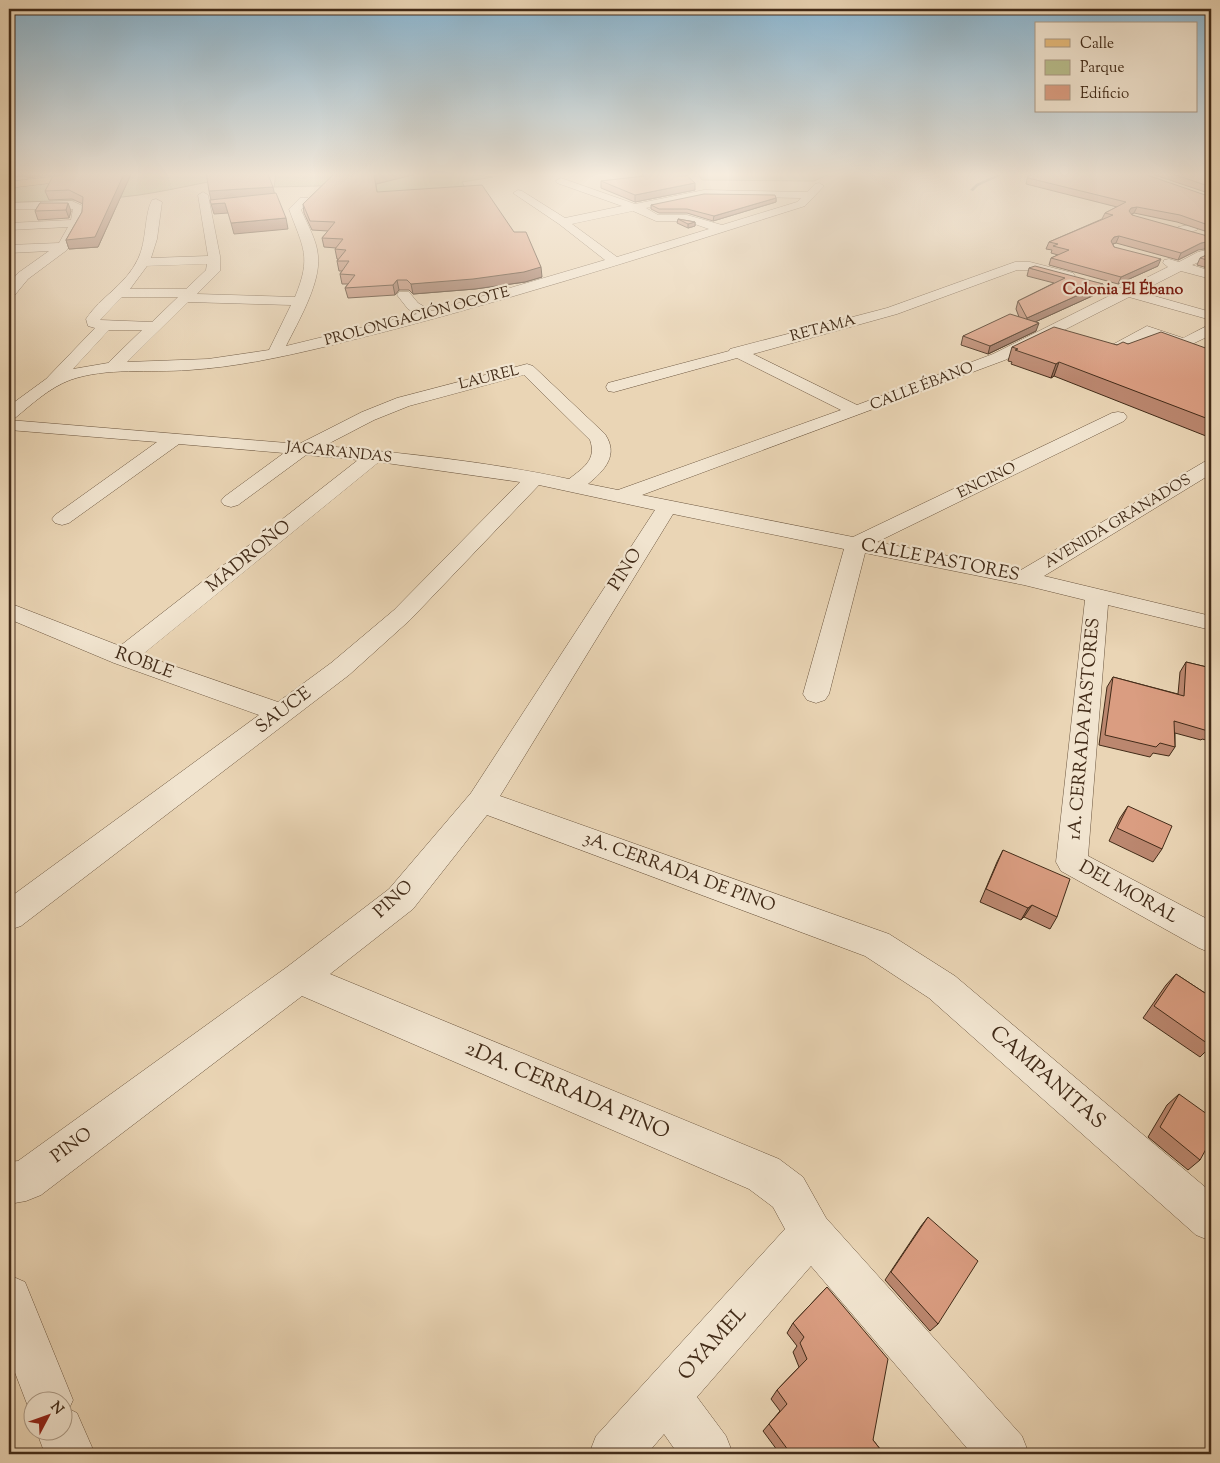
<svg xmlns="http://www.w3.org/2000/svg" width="1220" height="1463" viewBox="0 0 1220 1463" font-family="'Sorts Mill Goudy',serif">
	<rect width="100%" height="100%" fill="#ead5b5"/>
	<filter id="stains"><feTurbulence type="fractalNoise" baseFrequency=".004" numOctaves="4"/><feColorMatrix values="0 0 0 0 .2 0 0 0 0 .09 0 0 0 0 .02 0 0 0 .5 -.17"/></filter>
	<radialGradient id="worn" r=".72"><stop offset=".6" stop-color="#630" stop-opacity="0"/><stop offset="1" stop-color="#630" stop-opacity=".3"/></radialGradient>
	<path fill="#b8bd8c" stroke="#7d7452" d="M120 174H260C218 178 180 189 139 195 96 201 52 200 9 203V188Z
		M276 174H466L493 177 462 182 465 188 369 194 359 185 274 187Z
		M698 174H830L814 181 702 180Z"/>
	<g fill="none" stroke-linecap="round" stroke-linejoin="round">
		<path fill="#768075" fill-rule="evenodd" d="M999 174H1004L978 186 973 191 970 190 976 184Z"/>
		<defs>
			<path id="minor" d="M561 178 635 204 704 190 807 192 815 184 819 183 824 186 805 206C647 256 489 307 328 346 282 357 236 367 189 370 149 373 107 367 70 380 49 388 32 404 15 418L9 419V406L46 379 95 328 88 326 86 319C101 296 126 285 138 259 147 241 144 215 152 200L156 199 162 202 157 239 151 258 208 256 198 195 203 192 208 195 220 256V271L197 294 295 297C312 256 303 248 289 209L300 198H308L310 200 301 210C307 224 317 240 318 256 321 283 298 322 286 346L417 314 408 309 397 295 399 292H409L418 303 432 311 605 260 559 224 513 193 518 190 522 191 565 218 622 206 557 183 556 181ZM704 196 801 198 797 202 722 225 687 215H658L646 208ZM633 211 656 221H686L709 229 617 257 572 224ZM207 264 206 270 186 289H130L147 266ZM122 297H178L152 322 100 320ZM188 302 291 305 269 350 208 359 127 362ZM109 330H142L108 363 73 369Z
				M72 201 85 207 82 223 67 250 28 279 14 296 9 297V284L18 273 49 251 9 253V245L59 243 68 227 9 230V223L71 220 73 209H9V203Z
				M1196 210 1202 213 1197 230 1182 234 1178 233 1176 230 1178 227 1188 225 1190 213Z
				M1211 249V257L1192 265 1211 271V279L1181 271 1140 292 1211 312V320L1129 297 1005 360 642 495 853 537 1112 413 1118 412 1124 413 1127 417 1124 421 877 542 1021 570 1204 462 1211 460V474L1044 576 1211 616V630L1108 605 1088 856 1211 921V953L1199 948 1061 871 1056 862 1085 600 1024 585 865 553 829 694 825 700 816 703 807 700 803 694 844 549 673 514 500 796 889 934 955 976 1211 1192V1241L1196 1235 929 998 865 956 487 815 413 909 330 974 779 1159 803 1177 826 1218 1022 1436 1029 1454H972L811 1266 697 1397 726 1436 733 1454H678L664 1434 647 1454H589L596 1436 785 1229 773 1207 749 1189 302 996 41 1195 26 1201 9 1204V1162L18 1161 287 967 389 889 471 793 655 510 539 485 410 620 349 675 21 926 9 930V898L259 715 114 663 9 619V603L120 646 358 460 306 455 238 505 231 507 224 505 221 501 224 497 284 453 179 444 69 523 62 525 55 523 52 519 55 515 157 442 9 430V420L299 444 362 412 397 398 527 364 533 366 605 434C619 455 605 470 588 484L618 490 841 410 737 358 614 392 608 391 606 387 608 383 729 351 730 349 887 308 1015 262H1030L1073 273 1075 276 1068 280 1030 270H1017L897 314 753 354 857 405 993 354 1115 293 1112 290 1114 287 1126 288 1168 267 1163 263 1164 260 1169 259 1179 262 1198 252ZM524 375 590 440C597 460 583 468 569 479 489 462 405 453 324 446L374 420 409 406ZM379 462 520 482 394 610 331 663 278 702 142 655Z
				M1211 324V335L1184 348 1149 336 1112 357 1088 349 1085 346 1088 343 1093 341 1110 346 1147 326 1183 338Z
				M9 1275 25 1282 73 1400 69 1409 77 1413 95 1454H45L36 1430H62V1400H32V1417L9 1357Z"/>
			<path id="major" d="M74 174H105L100 177 9 188V182Z"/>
		</defs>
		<use href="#minor" stroke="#6c563f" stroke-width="1"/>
		<use href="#major" stroke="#422b18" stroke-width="1"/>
		<use href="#minor" fill="#f1e4cf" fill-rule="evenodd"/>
		<use href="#major" fill="#e5ba7a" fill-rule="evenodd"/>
	</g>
	<path fill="#bb876f" stroke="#422b18" d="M67 174H131L98 247 69 249 66 240 82 212 83 204 72 199 49 200 45 191Z
		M334 174H416L376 184 377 192 542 277 525 282 475 289 413 294 409 290H399L395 295 348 298 345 288 348 284H342L340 274 342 271H339L337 261 338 259H337L335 249 336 248 324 247 322 238 328 231 312 230 304 213 303 204Z
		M641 174H685L695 190 635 202 601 188V181L641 177Z
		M1152 174H1203L1211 176V194Z
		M1028 175 1211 197V233L1177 222 1134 213 1131 214 1198 250 1178 260 1116 243 1113 244 1114 247 1158 266 1118 284 1049 265 1051 258 1058 255 1051 253 1052 250 1046 249 1049 242 1102 219 1105 213 1117 207 1026 184Z
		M776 198V202L713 221 687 213H659L651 209V205Z
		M40 203 71 211 69 218 38 220 35 211Z
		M678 219 695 222V226L688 228 677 223Z
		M1211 253V269L1197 265 1200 258Z
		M1029 268 1103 284 1101 292 1035 322 1036 331 988 354 961 345 963 336 1019 317 1016 309 1018 301 1054 283 1027 276Z
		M1128 344 1211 350V438L1054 376 1051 378 1011 364 1012 362 1008 361 1012 347 1117 345Z
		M1186 662 1211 668V740L1210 741 1202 739 1201 740 1175 733V747L1169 756 1153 753 1150 757 1099 745 1107 687 1113 677 1178 694 1180 672Z
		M1128 806 1162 849 1153 862 1109 841 1120 818Z
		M1003 850 1057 917 1050 929 1024 917 1021 920 980 902 997 862Z
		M1176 974 1211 997V1046L1200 1057 1143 1018 1166 985Z
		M1179 1094 1200 1160 1188 1170 1148 1137 1167 1105Z
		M928 1217 938 1324 930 1331 885 1280 921 1226Z
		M827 1287 873 1440 884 1454H780L763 1431 780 1411 771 1399 777 1390 799 1367 793 1352 797 1346 787 1333 793 1323Z"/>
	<path fill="#996e5a" stroke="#422b18" d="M9 174H58L27 178 26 176 9 177Z
		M124 174H131L98 247 69 249 66 240Z
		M381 174H416L376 184 374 176Z
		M695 183V190L635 202V195Z
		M273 187 275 196 211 200 209 191Z
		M776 198V202L713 221 714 216Z
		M68 203 71 211 69 218 66 210Z
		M225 203 228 213 214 214 211 204Z
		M1137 207 1134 213 1129 215V211L1131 208Z
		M286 218 288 229 234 234 231 223Z
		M695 222V226L688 228V224Z
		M1119 236 1116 243 1112 244 1111 241 1114 237Z
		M1211 241V248L1198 250 1178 260 1181 253 1201 243Z
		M1161 259 1158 266 1118 284 1121 277Z
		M541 267 542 277 525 282 475 289 413 294 411 284Z
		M397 280 399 290 395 295 393 285Z
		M1103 284 1101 292 1024 327 1027 318Z
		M1039 323 1036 331 988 354 990 346Z
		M1059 362 1054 376 1051 378 1056 364Z
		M1032 905 1024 917 1021 920 1028 908Z"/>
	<path fill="#da9d81" stroke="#422b18" d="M67 174H124L95 237 66 240 82 212 83 197 69 190 45 191 53 176Z
		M207 174H268L273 187 209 191 207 178Z
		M334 174H381L374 176 377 192 482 185 514 232H526L541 267 524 272 473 279 411 284 407 280H397L393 285 345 288 355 275 340 274 349 261H337L346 250 335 249 343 239 322 238 335 222 310 221 303 204Z
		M641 174H685L695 183 635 195 601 181 644 176Z
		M1040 174H1144L1211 197V226L1180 215 1137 207 1131 208 1129 211 1132 215 1211 237V241L1201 243 1181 253 1119 236 1114 237 1111 241 1114 247 1161 259 1121 277 1051 258 1069 250 1053 246 1058 244 1049 242 1113 215 1105 213 1126 202 1028 178V175Z
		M1173 174H1203L1211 176V187Z
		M276 193 286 218 231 223 225 203 211 204 210 200Z
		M704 194 775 195 776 198 714 216 687 209H659L651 205Z
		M40 203H68L66 210 35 211Z
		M678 219 695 222 688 224Z
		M1211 253V261L1200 258Z
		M1035 266 1103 284 1027 318 1018 301 1065 278 1029 268Z
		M1010 314 1039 323 990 346 963 336Z
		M1054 327 1117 345 1123 342 1128 344 1161 332 1211 350V420L1059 362 1056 364 1015 350 1018 349 1012 347Z
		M1186 662 1211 668V730L1208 729V731L1174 721 1175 747 1160 743 1156 747 1105 735 1113 677 1184 696Z
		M1128 806 1172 826 1162 849 1117 828Z
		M1003 850 1070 879 1057 917 1032 905 1028 908 986 889Z
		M1176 974 1211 997V1046L1154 1006Z
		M1179 1094 1211 1117V1140L1200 1160 1160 1127Z
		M928 1217 978 1261 938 1324 891 1272Z
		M827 1287 888 1359 873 1440 884 1454H791L769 1424 787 1404 777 1390 807 1359 800 1343 804 1337 793 1323Z"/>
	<linearGradient id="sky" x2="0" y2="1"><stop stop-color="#88b6d3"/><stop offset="0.46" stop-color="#f6ecde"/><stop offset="1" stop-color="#f6ecde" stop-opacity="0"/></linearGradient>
	<rect width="1220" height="379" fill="url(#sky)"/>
	<g text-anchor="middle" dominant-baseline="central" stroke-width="4.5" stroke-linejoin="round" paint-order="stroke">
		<g font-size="15" fill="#422b18" stroke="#f1e4cf">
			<text transform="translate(417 317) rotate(-15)">PROLONGACIÓN OCOTE</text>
			<text transform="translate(823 329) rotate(-15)">RETAMA</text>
			<text transform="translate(489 378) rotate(-14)">LAUREL</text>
			<text transform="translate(922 387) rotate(-21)">CALLE ÉBANO</text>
			<text transform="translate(339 453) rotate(6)">JACARANDAS</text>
			<text transform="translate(987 481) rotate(-26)">ENCINO</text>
			<text transform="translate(1118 522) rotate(-31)">AVENIDA GRANADOS</text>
		</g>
		<g font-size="16" font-weight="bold" fill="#7a1f14" stroke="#f1e4cf">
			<text x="1123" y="290">Colonia El Ébano</text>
		</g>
		<g font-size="18" fill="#422b18" stroke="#f1e4cf">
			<text transform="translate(249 557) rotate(-39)">MADROÑO</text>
			<text transform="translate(940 561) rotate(11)">CALLE PASTORES</text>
			<text transform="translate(626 570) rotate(-58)">PINO</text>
			<text transform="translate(144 664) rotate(20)">ROBLE</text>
			<text transform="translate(284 711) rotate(-37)">SAUCE</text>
			<text transform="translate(1085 729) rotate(-85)">1A. CERRADA PASTORES</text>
			<text transform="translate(679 873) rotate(20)">3A. CERRADA DE PINO</text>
			<text transform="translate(1128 893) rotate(29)">DEL MORAL</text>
			<text transform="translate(394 900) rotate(-43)">PINO</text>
			<text transform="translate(72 1146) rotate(-37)">PINO</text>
		</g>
		<g font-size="21" fill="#422b18" stroke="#f1e4cf">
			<text transform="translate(1047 1078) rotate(41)">CAMPANITAS</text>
			<text transform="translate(567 1091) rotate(23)">2DA. CERRADA PINO</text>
			<text transform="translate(713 1344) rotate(-48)">OYAMEL</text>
		</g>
	</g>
	<rect width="1220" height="1463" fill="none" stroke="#ead5b5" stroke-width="30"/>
	<rect x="10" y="10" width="1200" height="1443" fill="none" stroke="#422b18" stroke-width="2.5"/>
	<rect x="15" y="15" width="1190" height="1433" fill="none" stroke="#422b18"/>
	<rect x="1035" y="22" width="162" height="90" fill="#f1e4cf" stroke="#ab9a86"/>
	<rect x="1045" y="39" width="25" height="8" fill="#e5ba7a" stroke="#ab9a86"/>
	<text x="1080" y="48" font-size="15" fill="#422b18">Calle</text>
	<rect x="1045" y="60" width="25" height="15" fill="#b8bd8c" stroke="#ab9a86"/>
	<text x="1080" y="72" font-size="15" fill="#422b18">Parque</text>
	<rect x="1045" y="85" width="25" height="15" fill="#da9d81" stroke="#ab9a86"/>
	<text x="1080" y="98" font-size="15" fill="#422b18">Edificio</text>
	<g transform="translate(48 1416) rotate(49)"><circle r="24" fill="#f1e4cf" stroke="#ab9a86"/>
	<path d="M0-4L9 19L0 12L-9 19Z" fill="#8f2418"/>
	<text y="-8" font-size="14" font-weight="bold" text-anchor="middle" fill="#422b18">N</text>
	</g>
	<rect width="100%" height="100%" filter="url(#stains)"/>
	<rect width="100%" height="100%" fill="url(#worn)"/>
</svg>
